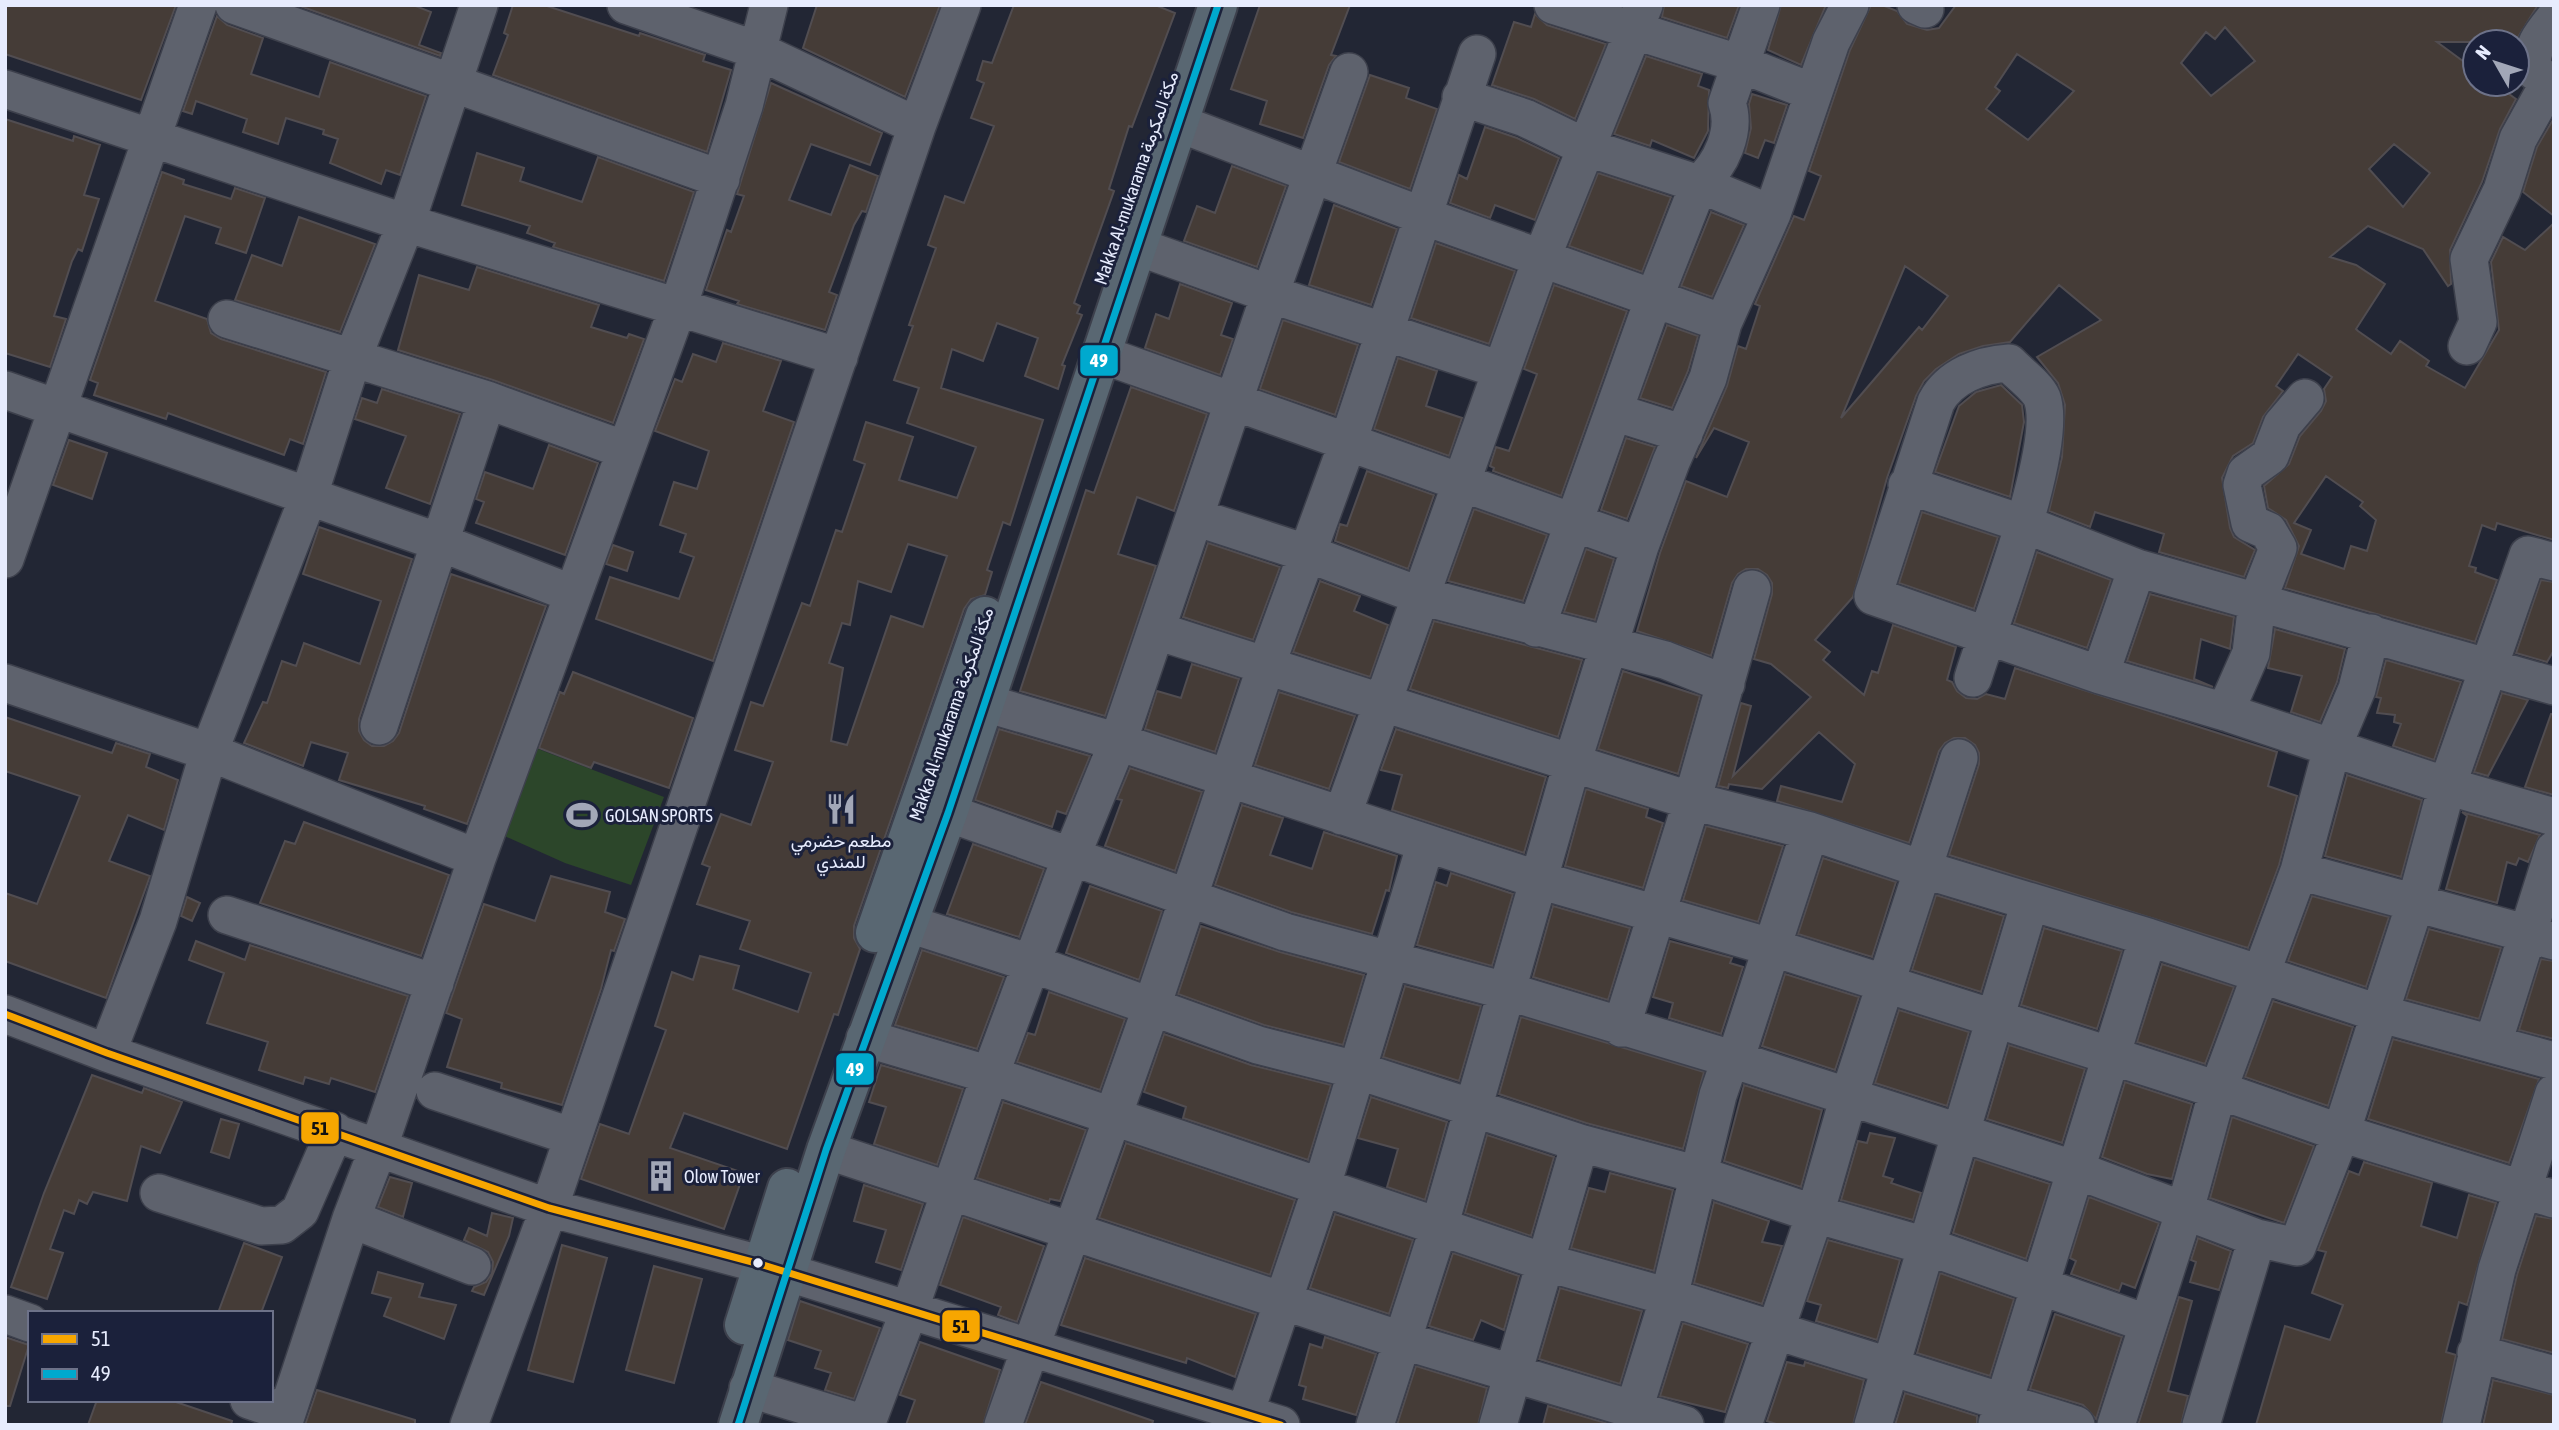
<svg xmlns="http://www.w3.org/2000/svg" width="2559" height="1430" viewBox="0 0 2559 1430" font-family="'Asap Condensed',Vazirmatn,sans-serif">
	<rect width="100%" height="100%" fill="#222634"/>
	<path fill="#2c462a" d="M533 747 664 797 631 885 565 863 500 834Z"/>
	<path fill="#453c37" stroke="#514d51" stroke-width="2" fill-rule="evenodd" d="M5 5H176L141 100 5 54Z
		M297 5H413L431 12 419 45 441 53 440 56Z
		M513 5H544L639 36 640 33 705 55 703 61 731 70 707 152 493 75 508 35 504 33Z
		M817 5H940L905 97 803 48Z
		M1014 5H1155L1175 13 1132 127 1129 126 1109 189 1114 191 1074 303 1080 306 1077 313 1082 315 1062 365 1065 366 1058 389 1025 376 1038 338 997 323 983 361 952 349 941 388 1043 420 1010 525 1003 522 987 570 992 572 985 595 971 599 964 609 854 926V938L860 949 838 1015 834 1014 787 1149 684 1113 670 1148 744 1173 724 1229 581 1179 600 1124 629 1134 666 1030 655 1026 672 972 693 980 700 956 739 966 733 989 798 1012 811 973 740 949 750 921 697 904 710 867 702 864 721 814 751 825 773 762 735 750 751 702 763 706 802 603 810 606 836 530 842 532 865 464 854 460 866 422 913 437 899 480 957 498 976 447 907 423 919 388 894 380 913 326 909 325 936 248 928 245 945 196 964 203 994 126 971 118 984 83 977 80 983 61 992 63ZM908 544 947 556 923 627 891 616 847 745 831 741 843 668 829 663 842 623 850 625 858 581 891 592Z
		M1260 5H1350L1331 55 1336 56 1329 65 1303 138 1260 124 1267 101 1231 89Z
		M1664 5H1739L1727 38 1662 17Z
		M1781 5H1826L1801 65 1768 50Z
		M1871 5H1882L1897 11 1907 24 1927 30 1939 28 1956 5H2538L2515 42H2437L2475 70V84H2495L2516 99 2500 129 2482 182 2450 250 2451 284 2448 286 2423 249 2368 226 2330 257 2356 265 2385 284 2356 329 2358 331 2391 354 2400 341 2429 361 2426 366 2465 388 2499 330 2491 262 2503 237 2525 250 2554 223V540L2497 523 2495 530 2482 525 2469 566 2476 568 2475 572 2497 580 2475 642 2285 588 2299 546 2286 520 2268 508 2264 486 2289 464 2300 436 2321 411 2326 401 2324 389 2332 377 2298 354 2276 386 2283 391 2263 417 2253 443 2233 456 2222 478 2230 528 2234 537 2255 550 2244 577 2159 552 2164 534 2095 512 2090 527 2049 511 2062 457 2065 405 2058 383 2037 357 2101 320 2059 285 2010 342 1983 346 1959 354 1936 369 1924 381 1916 396 1887 478 1853 597 1815 640 1830 652 1823 660 1864 695 1872 671 1878 673 1893 625 1956 647 1947 680 1952 682 1957 691 1966 698 1977 699 1986 694 2005 699 2015 668 2277 752 2268 786 2297 796 2279 865 2248 948 1949 855 1979 764V753L1975 745 1965 738H1954L1945 743 1939 751 1909 843 1777 801 1781 786 1842 802 1855 764 1819 732 1762 789 1729 784 1728 788 1718 786 1741 703 1751 706 1733 776 1811 697 1771 664 1754 659 1772 594V583L1767 575 1758 569H1746L1738 574 1732 583 1711 656 1637 631 1660 553 1686 481 1727 497 1749 442 1714 428 1696 458 1727 386 1738 346 1746 349 1760 306 1755 304 1794 216 1804 220 1821 176 1809 171 1850 50ZM2225 27 2255 61 2211 96 2181 63 2206 32 2215 39ZM2017 54 2074 91 2028 140 1986 109 2000 91 1995 87ZM2394 144 2430 173 2403 207 2369 169ZM1905 266 1948 296 1922 330 1919 327 1841 418ZM2326 476 2363 502 2360 506 2376 520 2367 551 2351 546 2344 569 2301 554 2311 530 2294 523Z
		M1535 14 1547 25 1606 44 1575 119 1534 99 1492 85 1514 22 1531 27Z
		M217 16 227 25 263 38 251 74 319 97 330 62 426 96 400 175 386 170 381 184 330 163 338 139 323 134 324 130 286 118 278 144 243 132 247 119 196 101 192 114 183 111Z
		M1646 56 1702 74 1698 86 1709 90 1708 131 1694 158 1652 140 1650 146 1614 134Z
		M1370 75 1409 88 1406 98 1437 109 1410 189 1339 162Z
		M771 83 882 133 870 165 811 144 789 200 831 215 850 165 878 176 866 212 862 211 854 225 829 292 837 295 825 330 737 304 739 301 706 290 727 230 731 232 744 196 737 194Z
		M1752 94 1787 105 1774 143 1765 140 1758 158 1745 153 1751 128 1749 104Z
		M2554 118V216L2523 192 2537 147Z
		M5 119 73 141 74 136 100 145 84 195 99 199 82 251 78 249 72 261 54 316 66 319 50 367 5 353Z
		M1485 127 1517 138 1559 158 1535 220 1495 205 1490 218 1450 203 1459 175 1467 179Z
		M477 153 524 168 520 181 582 202 598 157 694 192 664 281 553 247 555 243 527 233 530 226 462 205Z
		M1232 166 1286 186 1257 267 1184 241 1197 206 1215 213Z
		M162 172 184 180 183 184 231 199 235 188 265 198 246 253 216 243 221 228 185 216 155 301 207 319 211 333 221 339 326 372 303 444 290 439 284 455 168 413 166 419 94 395 98 383 90 380Z
		M1598 173 1671 197 1642 272 1569 246Z
		M1334 205 1397 229 1371 305 1309 285Z
		M1711 212 1744 225 1712 297 1681 286Z
		M299 217 375 244 340 332 235 300 252 255 282 266Z
		M1436 243 1515 271 1489 344 1411 318Z
		M477 267 599 305 591 327 627 338 629 334 644 339 613 423 493 380 398 350 419 275 469 290Z
		M1180 284 1232 303 1221 335 1233 339 1220 375 1145 348 1156 314 1169 319Z
		M1554 285 1627 311 1561 496 1493 471 1494 468 1490 466 1496 447 1509 451 1537 374 1524 369Z
		M1283 320 1358 345 1335 415 1260 389Z
		M1667 325 1698 336 1688 371 1672 408 1640 398Z
		M723 343 781 361 763 411 794 422 713 661 596 619 610 577 679 599 694 557 680 552 686 534 660 525 674 482 697 489 709 451 655 431 675 379 682 382 693 354 716 362Z
		M1398 358 1437 371 1426 406 1462 418 1449 456 1374 429Z
		M2001 385 2022 405 2024 422 2010 497 1935 472 1959 406 1976 392Z
		M1131 387 1207 414 1174 511 1137 497 1118 554 1156 566 1105 716 1020 691 1086 490 1094 493Z
		M382 389 460 414 430 504 386 488 406 436 355 419 362 398 377 403Z
		M1626 438 1655 447 1627 519 1601 510Z
		M69 440 107 453 92 499 53 485Z
		M549 445 598 463 565 555 476 523 484 502 476 499 485 472 533 489Z
		M1367 471 1434 495 1408 569 1335 541 1340 524 1347 526Z
		M1474 509 1547 535 1523 601 1448 581Z
		M1922 512 1998 537 1974 609 1899 583Z
		M319 527 412 559 359 719V731L364 740 372 746H384L393 741 399 733 451 574 546 606 467 824 424 809 425 806 339 780 348 753 311 742 303 766 244 743 263 702 267 703 282 661 296 666 304 643 360 664 381 601 303 574Z
		M1208 543 1280 567 1253 640 1183 617Z
		M613 545 633 552 627 571 606 564Z
		M1586 549 1614 559 1595 620 1564 612Z
		M2037 552 2111 580 2087 648 2014 623Z
		M2541 580 2554 582V650L2547 662 2516 653Z
		M1320 581 1360 596 1354 611 1388 625 1370 677 1293 652Z
		M2150 594 2234 617 2230 649 2201 639 2194 679 2213 687 2127 661Z
		M1434 621 1582 660 1558 737 1410 689Z
		M2275 629 2345 649 2337 682 2320 722 2291 712 2302 676 2268 668Z
		M2386 660 2461 682 2434 760 2393 746 2401 724 2394 722 2395 715 2377 713 2381 698 2376 697Z
		M1192 664 1239 679 1215 752 1145 729 1157 691 1181 698Z
		M1623 671 1700 696 1678 774 1598 749Z
		M573 672 693 718 669 788 594 762 591 768 539 748 560 692 564 694Z
		M1279 692 1355 716 1329 789 1255 765Z
		M2502 693 2528 700 2488 776 2474 772Z
		M2551 714H2554V795L2525 787Z
		M5 717 112 753 116 743 150 754 146 767 178 780 164 830 128 815 109 861 150 876 106 998 5 961V893L37 904 80 796 5 771Z
		M999 729 1090 756 1066 814 1057 811 1052 827 975 800Z
		M1396 729 1546 777 1524 853 1392 810 1402 775 1381 770Z
		M1130 768 1202 792 1175 871 1105 846 1122 800 1117 799Z
		M2347 775 2422 800 2401 877 2325 856Z
		M1586 789 1648 809 1646 817 1663 823 1643 888 1565 866Z
		M1242 805 1283 818 1270 855 1312 869 1324 832 1397 856 1389 891 1386 890 1372 934 1291 912 1215 885Z
		M2462 812 2540 835 2528 862 2519 858 2516 865 2507 862 2497 903 2446 889 2467 816Z
		M304 822 449 875 421 956 260 903 285 841 295 844Z
		M1706 826 1783 846 1758 922 1683 900Z
		M973 844 1044 869 1019 937 947 914Z
		M1823 858 1896 882 1872 957 1798 934Z
		M1451 873 1513 894 1492 966 1417 945 1436 882 1447 886Z
		M551 876 610 892 605 912 625 919 614 951 611 950 601 989 562 1105 501 1088 502 1083 447 1067 462 1019 446 1013 484 904 535 921Z
		M1090 886 1162 911 1139 980 1066 953Z
		M1936 895 2004 916 1981 992 1912 970Z
		M2312 896 2389 917 2366 987 2288 961Z
		M187 897 200 903 192 921 181 916Z
		M1553 906 1630 928 1608 1000 1533 977Z
		M1201 926 1280 952 1364 975 1343 1045 1264 1025 1178 994Z
		M2044 928 2122 951 2097 1029 2021 1005Z
		M2429 929 2501 948 2479 1019 2406 999Z
		M196 941 245 960 250 945 408 996 375 1092 331 1078 329 1084 305 1077 303 1084 259 1070 268 1042 207 1023 224 973 189 960Z
		M1670 941 1732 958 1730 963 1743 967 1721 1034 1669 1018 1673 1003 1653 997Z
		M922 950 1004 977 977 1049 895 1025Z
		M2541 959 2554 961V1039L2519 1030Z
		M2162 964 2234 987 2205 1064 2137 1042Z
		M1785 974 1859 997 1835 1070 1762 1046Z
		M1405 986 1481 1006 1459 1081 1383 1057Z
		M1049 992 1125 1019 1100 1090 1017 1062 1028 1033 1035 1035Z
		M2273 1001 2353 1027 2328 1106 2245 1077Z
		M1899 1010 1969 1032 1947 1106 1875 1083Z
		M1521 1017 1704 1072 1683 1149 1586 1123 1499 1094Z
		M1164 1034 1251 1065 1331 1085 1308 1160 1183 1118 1186 1107 1144 1092Z
		M2393 1039 2539 1079 2509 1163 2368 1119Z
		M2009 1045 2085 1069 2062 1143 1987 1119Z
		M881 1065 963 1089 937 1165 874 1144 886 1107 869 1102Z
		M92 1075 142 1093 144 1088 182 1102 160 1153 141 1146 127 1201 93 1192 87 1204 79 1200 74 1214 64 1210 50 1249 63 1253 47 1299 11 1287 44 1193Z
		M2125 1082 2192 1104 2172 1179 2147 1174 2102 1157Z
		M1744 1085 1822 1110 1801 1187 1724 1161Z
		M1371 1097 1447 1122 1425 1200 1387 1187 1398 1149 1358 1138Z
		M1003 1102 1086 1130 1060 1201 1050 1199 1049 1202 977 1178Z
		M2232 1117 2314 1146 2284 1223 2210 1198Z
		M221 1119 239 1124 229 1158 211 1152Z
		M1870 1133 1895 1138 1883 1176 1893 1179 1891 1183 1921 1193 1913 1220 1841 1200 1858 1141 1867 1143Z
		M1487 1135 1554 1157 1531 1236 1465 1213Z
		M1126 1143 1295 1200 1270 1275 1099 1218Z
		M1975 1159 2050 1184 2026 1259 1953 1233Z
		M2364 1162 2432 1183 2421 1226 2457 1238 2469 1195 2496 1203 2467 1305 2459 1302 2446 1352 2456 1355 2441 1425H2256L2285 1326 2330 1340 2343 1305 2312 1293 2326 1252 2318 1250 2349 1171 2359 1175Z
		M1610 1173 1673 1190 1654 1271 1571 1248 1589 1188 1605 1192Z
		M390 1177 412 1183 403 1217 378 1207Z
		M864 1185 923 1204 901 1270 876 1262 886 1230 854 1221Z
		M2089 1197 2159 1223 2135 1288 2122 1283 2119 1291 2071 1274 2076 1261 2070 1258Z
		M1714 1202 1769 1221 1762 1242 1782 1246 1762 1304 1694 1283Z
		M492 1213 513 1218 509 1236 484 1295 472 1291 474 1287 486 1282 492 1273 493 1262 488 1252 464 1240 469 1228 487 1236Z
		M1335 1214 1413 1240 1389 1314 1310 1288Z
		M2536 1216 2554 1219V1353L2502 1339 2517 1275Z
		M963 1217 1044 1246 1017 1322 998 1315 1001 1307 940 1285Z
		M2198 1238 2231 1251 2219 1290 2190 1282 2196 1262 2191 1260Z
		M1828 1240 1900 1260 1877 1340 1816 1321 1821 1305 1807 1301Z
		M244 1243 282 1257 261 1313H218Z
		M562 1245 607 1258 573 1382 528 1370Z
		M1453 1253 1519 1276 1504 1330 1481 1320 1473 1340 1429 1326Z
		M1085 1258 1256 1314 1235 1377 1187 1358 1186 1363 1061 1325Z
		M654 1266 702 1279 674 1383 626 1370Z
		M378 1272 423 1284 419 1297 456 1305 444 1339 384 1316 391 1298 372 1293Z
		M1940 1273 2014 1299 1990 1376 1917 1353Z
		M1560 1288 1642 1311 1620 1384 1539 1359Z
		M2179 1297 2192 1301 2168 1391 2188 1396 2181 1425H2138Z
		M800 1301 880 1328 854 1399 825 1390 831 1373 815 1368 821 1351 788 1340Z
		M2055 1314 2122 1337 2096 1419 2083 1405 2030 1389Z
		M1683 1323 1748 1344 1725 1412 1660 1396Z
		M5 1337 29 1345 10 1406H5Z
		M1325 1337 1376 1354 1356 1415 1303 1399 1306 1387 1299 1385 1310 1344 1322 1348Z
		M920 1342 1000 1370 983 1425H906L915 1400 900 1395Z
		M1787 1362 1804 1366 1805 1362 1864 1380 1853 1425H1779L1767 1421Z
		M1416 1366 1487 1388 1478 1425H1397Z
		M2493 1380 2554 1395V1425H2483Z
		M1041 1382 1153 1421 1152 1425H1025Z
		M317 1390 415 1420V1425H305Z
		M1905 1393 1977 1416V1425H1895Z
		M97 1400H170L232 1421 231 1425H88Z
		M1548 1406 1609 1424V1425H1543Z"/>
	<g fill="none" stroke-linecap="round" stroke-linejoin="round">
		<defs>
			<path id="minor" d="M234 5 721 179
				M626 5 756 50 917 126
				M1553 5 1741 64 1812 92
				M1916 5 1925 9
				M5 89 406 223 839 357
				M1461 97 1525 118 1585 147 1699 184 1772 214
				M1178 123 1423 216 1723 323
				M1136 246 1270 294 1501 370
				M227 319 487 400 625 450
				M2467 346 2478 322 2469 259 2502 190 2518 139 2549 83 2532 69C2531 47 2541 35 2554 19
				M1100 354 1640 546
				M5 390 439 542 573 594
				M1614 412 1684 434
				M1907 485 2024 524 2137 568 2554 686
				M1195 517 1306 553 1421 596 1665 660 1726 684
				M5 559 198 5
				M1536 628 1654 298 1699 184C1721 165 1737 131 1727 103L1761 5
				M1157 631 1692 801 1810 831 1922 869 2148 937 2378 1013 2554 1061
				M2100 675 2137 568
				M1973 678C1990 622 2060 447 2042 398 2037 386 2018 373 2009 363 1980 365 1950 376 1936 402L1873 596 2100 675 2225 712 2447 786 2554 817
				M5 683 209 752 477 858
				M958 695 1118 742 1539 880 1774 948 2218 1090 2341 1133 2554 1199
				M2225 712 2251 653 2257 602 2278 548 2268 531 2250 523 2242 485 2246 473 2270 456 2282 425 2305 398
				M379 726 487 400
				M948 813 1285 932 1506 991 1735 1060 2076 1170 2257 1238 2297 1247 2341 1133 2416 901 2447 786 2528 555 2554 562
				M1342 816 1542 257 1644 5
				M2299 871 2554 941
				M227 915 435 983
				M906 923 1033 964 1258 1045 1356 1070 1580 1143 1699 1175 1815 1214 1926 1246 2146 1323
				M5 1014 107 1053 549 1208 760 1264 1281 1425
				M1621 1028 1692 801 1752 589
				M865 1038 990 1075 1544 1262 1669 1297 2076 1425
				M2493 1043 2554 850
				M107 1053 158 921 209 752 308 498 353 357 406 223 479 5
				M435 1091 573 1137
				M826 1150 1401 1340 1685 1425
				M159 1193 261 1226 282 1225 300 1211 335 1131
				M351 1219 472 1266
				M5 1314 30 1323
				M2476 1353 2554 1375
				M748 1388 868 1425
				M249 1400 287 1413
				M1997 1424 2148 937
				M283 1425 351 1219 379 1146 477 858 678 307 744 106 769 5
				M469 1425 549 1208 917 126 962 5
				M866 1425 909 1311 990 1075 1071 857 1118 742 1270 294 1349 72
				M1003 1425 1152 1006 1267 663 1348 442 1477 54
				M1241 1425 1321 1189 1426 843
				M1375 1425 1439 1227 1573 760 1640 546 1671 462 1708 378 1723 323 1772 214 1831 42 1850 5
				M1498 1425 1580 1143
				M1629 1425 1669 1297 1718 1095 1727 1069 1735 1060 1810 831
				M1743 1425 1815 1214 1849 1096 1959 758
				M1873 1425 2030 902
				M2116 1425 2185 1210 2218 1090 2299 871 2332 748 2357 689 2371 633
				M2201 1425 2257 1238
				M2461 1425 2497 1269 2554 1093"/>
			<path id="highway" d="M875 933 985 616
				M744 1325 787 1188
				M738 1425 826 1150 948 813 1218 5"/>
		</defs>
		<use href="#minor" stroke="#3d404c" stroke-width="40"/>
		<use href="#highway" stroke="#3d404c" stroke-width="42"/>
		<use href="#minor" stroke="#5e626d" stroke-width="37"/>
		<use href="#highway" stroke="#596772" stroke-width="38"/>
		<defs>
			<path id="bus-1" d="M5 1014 107 1053 549 1208 760 1264 1281 1425"/>
			<path id="bus-2" d="M738 1425 826 1150 948 813 1218 5"/>
		</defs>
		<use href="#bus-1" stroke="#1b213b" stroke-width="12"/>
		<use href="#bus-2" stroke="#1b213b" stroke-width="12"/>
		<use href="#bus-1" stroke="#f7a600" stroke-width="7"/>
		<use href="#bus-2" stroke="#00a9ce" stroke-width="7"/>
	</g>
	<defs>
		<symbol id="restaurant-bare" viewBox="-9 -9 18 18"><path d="M-5-6h1v4h1v-4h1v4h1v-4h1v5L-1.5 .5V6h-2V.5L-5-1ZM5-6V6H3V1.5H1.5Q1.5-4 5-6Z" fill="#a2a7b7" stroke="#1b213b" stroke-width="2.5" paint-order="stroke"/></symbol>
		<symbol id="stadium-bare" viewBox="-9 -9 18 18"><path d="M0-5a6.5 5 0 1 0 0 10a6.5 5 0 1 0 0-10ZM-3.5-1.8h7v3.6h-7Z" fill="#a2a7b7" stroke="#1b213b" stroke-width="2.5" paint-order="stroke"/></symbol>
		<symbol id="building-bare" viewBox="-9 -9 18 18"><path d="M-4-6H4V6H1V3H-1V6H-4ZM-2.5-4.3h1.7v1.8h-1.7ZM.8-4.3h1.7v1.8H.8ZM-2.5-1h1.7V.8h-1.7ZM.8-1h1.7V.8H.8Z" fill="#a2a7b7" stroke="#1b213b" stroke-width="2.5" paint-order="stroke"/></symbol>
	</defs>
	<g fill-rule="evenodd">
		<use href="#restaurant-bare" x="819" y="787" width="44" height="44"/>
		<use href="#stadium-bare" x="560" y="793" width="44" height="44"/>
		<use href="#building-bare" x="639" y="1154" width="44" height="44"/>
	</g>
	<circle fill="#e7ecfe" stroke="#1b213b" stroke-width="2.5" cx="758" cy="1263" r="6"/>
	<g text-anchor="middle" dominant-baseline="central" stroke-width="6" stroke-linejoin="round" paint-order="stroke">
		<g font-size="18" fill="#e7ecfe" stroke="#1b213b">
			<text transform="translate(1136 178) rotate(-71)">Makka Al-mukarama مكة المكرمة</text>
			<text transform="translate(951 714) rotate(-71)">Makka Al-mukarama مكة المكرمة</text>
		</g>
		<g font-size="18" fill="#e7ecfe" stroke="#1b213b" text-anchor="start">
			<text x="605" y="815">GOLSAN SPORTS</text>
			<text x="841" y="840" text-anchor="middle">مطعم حضرمي<tspan x="841" dy="21">للمندي</tspan></text>
			<text x="684" y="1176">Olow Tower</text>
		</g>
	</g>
	<g stroke="#1b213b" stroke-width="2.5">
		<rect x="1079" y="344" width="40" height="33" rx="7" fill="#00a9ce"/>
		<rect x="835" y="1052" width="40" height="34" rx="7" fill="#00a9ce"/>
		<rect x="300" y="1111" width="40" height="34" rx="7" fill="#f7a600"/>
		<rect x="941" y="1309" width="40" height="34" rx="7" fill="#f7a600"/>
	</g>
	<g font-size="19" text-anchor="middle" font-weight="bold" fill="#fff">
		<text x="1099" y="367">49</text>
		<text x="855" y="1076">49</text>
	</g>
	<g font-size="19" text-anchor="middle" font-weight="bold" fill="#111">
		<text x="320" y="1135">51</text>
		<text x="961" y="1333">51</text>
	</g>
	<rect width="2559" height="1430" fill="none" stroke="#e7ecfe" stroke-width="14"/>
	<rect x="28" y="1311" width="245" height="91" fill="#1b213b" stroke="#6d7289" stroke-width="2"/>
	<rect x="42" y="1334" width="35" height="10" fill="#f7a600" stroke="#6d7289" stroke-width="2"/>
	<text x="91" y="1346" font-size="21" fill="#e7ecfe">51</text>
	<rect x="42" y="1369" width="35" height="10" fill="#00a9ce" stroke="#6d7289" stroke-width="2"/>
	<text x="91" y="1381" font-size="21" fill="#e7ecfe">49</text>
	<g transform="translate(2496 63) rotate(309)"><circle r="33" fill="#1b213b" stroke="#6d7289" stroke-width="2"/>
	<path d="M0-5L12 26L0 18L-12 26Z" fill="#a2a7b7"/>
	<text y="-10" font-size="19" font-weight="bold" text-anchor="middle" fill="#e7ecfe">N</text>
	</g>
</svg>
